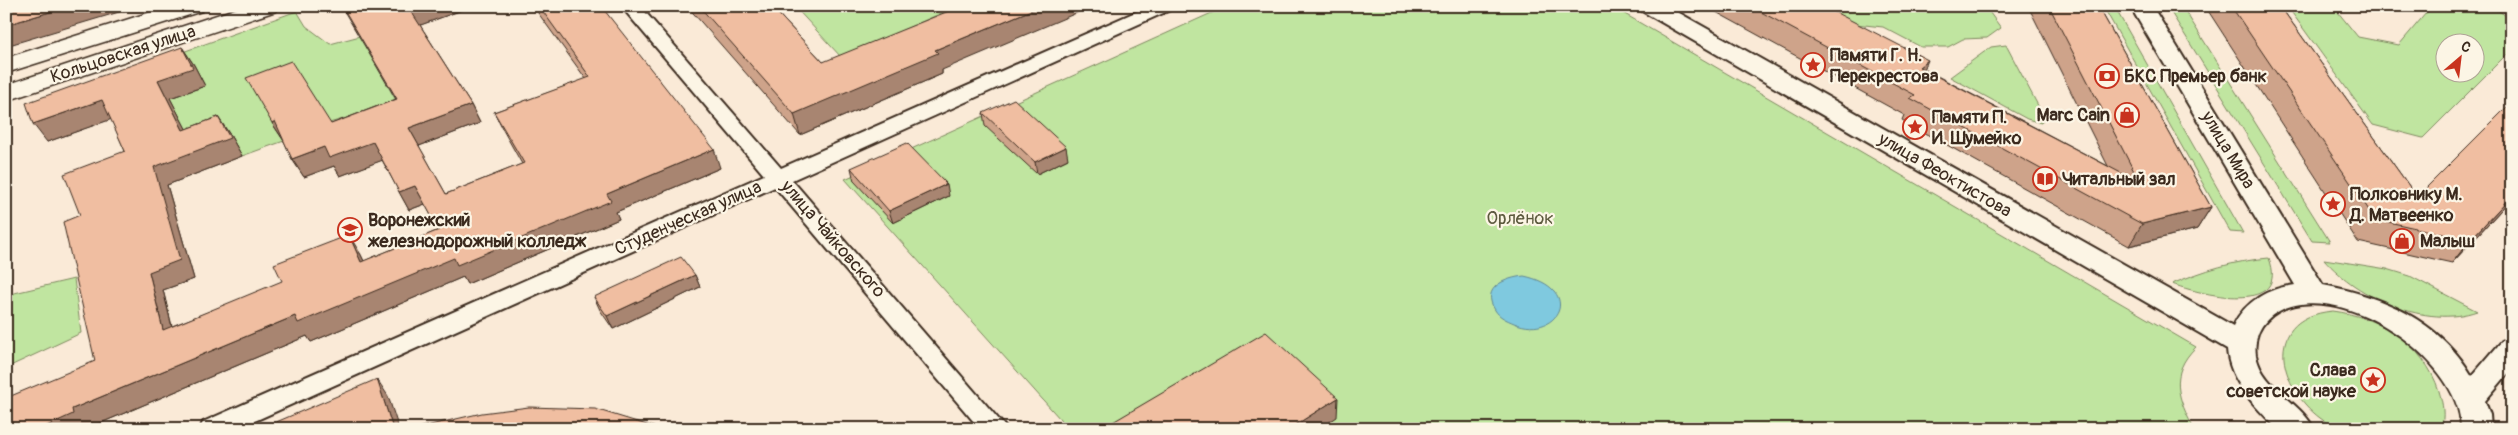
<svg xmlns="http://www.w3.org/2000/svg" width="2518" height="435" viewBox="0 0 2518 435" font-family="Pangolin,sans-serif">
	<rect width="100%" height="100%" fill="#faead7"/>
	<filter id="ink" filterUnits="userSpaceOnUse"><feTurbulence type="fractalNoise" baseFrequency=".02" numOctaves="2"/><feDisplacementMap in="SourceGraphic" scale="10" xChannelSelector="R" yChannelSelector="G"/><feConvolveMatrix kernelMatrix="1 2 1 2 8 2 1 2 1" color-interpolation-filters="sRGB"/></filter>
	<g filter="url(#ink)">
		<path fill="#c0e5a0" stroke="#7e885f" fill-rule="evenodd" d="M794 6H958L841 57Z
			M1227 6H1611L2196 347C2168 374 2178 399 2194 429H1069L845 179Z
			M1823 6H1979L1987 9 2001 28 1987 38 1963 39 1948 47H1921L1883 27 1855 24Z
			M2103 6H2114L2243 233 2230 232Z
			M2167 6H2182L2330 242 2312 241Z
			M2287 6H2333L2358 37 2399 45 2432 6H2492L2512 20V49L2423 138 2373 125ZM2446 42H2476V72H2446Z
			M297 11 306 26 330 44 360 36 398 104 329 123 257 96 284 141 242 156 230 135 175 156 150 106 152 63Z
			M2006 45 2044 117 2041 123 2027 119 1950 77 1991 47Z
			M2269 258C2291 317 2199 294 2172 284 2204 270 2234 261 2269 258Z
			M2324 259 2387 269 2410 276 2477 311C2426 329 2358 298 2324 259Z
			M74 279 81 333 6 368V295Z
			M2333 311C2380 317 2424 344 2439 391 2443 404 2445 416 2441 429 2423 429 2345 432 2335 427 2283 403 2253 318 2333 311Z"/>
		<path fill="#7fc9df" stroke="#648992" d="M1524 276C1585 289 1558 341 1514 323 1507 320 1499 317 1495 310 1480 287 1506 278 1524 276Z"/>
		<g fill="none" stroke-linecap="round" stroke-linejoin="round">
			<defs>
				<path id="minor" d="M621 6H640L781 168 1149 6H1173L1170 10 792 180 1007 429H980L775 187 237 429H200L203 422 764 175Z"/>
				<path id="tertiary" d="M1639 6H1667L2233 326C2245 301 2269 288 2295 285L2130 6H2152L2323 285C2383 296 2440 321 2472 376L2502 341 2512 338V369L2485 401 2490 415 2491 429H2461C2463 357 2324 265 2267 320 2258 329 2254 342 2256 355 2262 388 2300 401 2314 429H2278C2257 409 2229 381 2227 349L1642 11Z"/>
				<path id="primary" d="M170 6H205L202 11 6 73V58Z
					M244 6H279L276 11 6 101V85Z"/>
			</defs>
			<use href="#minor" stroke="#3b2a1e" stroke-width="4"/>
			<use href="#tertiary" stroke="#3b2a1e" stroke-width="4"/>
			<use href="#primary" stroke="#3b2a1e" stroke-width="3"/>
			<use href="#minor" fill="#fcf5e5" fill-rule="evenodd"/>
			<use href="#tertiary" fill="#fcf5e5" fill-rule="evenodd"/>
			<use href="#primary" fill="#fcf5e5" fill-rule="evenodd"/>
		</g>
		<path fill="#cea38a" stroke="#3b2a1e" d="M341 6H473L420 25 471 105 480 123 419 146 446 194 522 164 503 130 494 112 586 79 533 6H601L720 168 616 212 619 219 467 284 463 277 311 342 307 336 89 428V429H6L95 361 80 215 125 151 111 119 47 142 182 47 194 65 205 86 170 98 186 129 218 117 230 135 242 156 167 185 194 279 163 290 172 326 360 253 364 261 439 230 425 204 409 210 382 160 340 176 334 166 304 177 292 159 284 141 272 123 331 124 396 99Z
			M687 6H771L823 62 942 70V74L800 135Z
			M1705 6H1823L1924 69 2108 166 2028 6H2098L2211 207 2197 229 2129 246 1902 120 1904 115Z
			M2205 6H2280L2417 197 2512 198 2452 263 2358 242Z
			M983 113 1068 159 1037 174 985 126Z
			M851 168 949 196 893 223 854 181Z
			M695 275 700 287 613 329 600 310 594 297Z"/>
		<path fill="#a88571" stroke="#3b2a1e" d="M70 6H139L6 46V25Z
			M415 6H473L418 26 409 8Z
			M1041 6H1093L942 70V74L800 135 794 114 935 50Z
			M182 47 194 65 205 86 170 98 196 148 183 130 158 80Z
			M1928 60 1919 82V67Z
			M102 100 115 118 47 142 33 124Z
			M471 105 480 123 419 146 409 128Z
			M218 117 230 135 242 156 167 185 194 279 163 290 177 348 163 330 149 272 154 167Z
			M275 121 287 140 284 141 272 123Z
			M373 142 383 160 340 176 334 166 304 177 292 159 324 147Z
			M1066 147 1068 159 1037 174 1035 162Z
			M714 149 720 168 616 212 619 219 467 284 463 277 311 342 307 336 89 428V429H40L72 409 295 316 607 194Z
			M947 184 949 196 893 223 889 211Z
			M415 186 425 204 409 210 399 192Z
			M2512 195V198L2452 263 2470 240Z
			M2211 207 2197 229 2129 246 2142 224Z
			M349 235 360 253 373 280 361 262Z
			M695 275 700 287 613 329 607 316Z
			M377 379 388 396 399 429H393Z
			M1338 398 1337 417 1319 429H1289Z"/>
		<path fill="#f0bea1" stroke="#3b2a1e" d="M6 6H70L6 25Z
			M342 6H415L409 8 471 105 409 128 446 194 524 163 494 112 590 77 539 6H601L714 149 607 194 611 201 457 265 454 258 298 323 295 316 72 409 73 414 40 429H6V398L95 361 63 222 80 215 64 174 125 151 102 100 33 124 26 103 182 47 193 68 158 80 183 130 218 117 230 138 154 167 180 260 149 272 163 330 282 281 274 264 349 235 361 262 439 230 415 186 399 192 373 142 329 158 324 147 292 159 275 121 272 123 246 78 291 61 331 124 397 99Z
			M699 6H771L823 62 961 6H1041L935 50 938 53 794 114Z
			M1750 6H1823L1928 60 1919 67 2140 183 2049 6H2098L2211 207 2142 224 1910 98 1915 95Z
			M2231 6H2280L2417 197 2512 102V195L2470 240 2375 219Z
			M1014 99 1066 147 1035 162 983 113Z
			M907 143 947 184 889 211 851 168Z
			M681 257 695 275 607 316 594 297Z
			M1266 332 1338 398 1289 429H1101Z
			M377 379 393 429H260Z
			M529 407 595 409 660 429H413L482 413Z"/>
	</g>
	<defs>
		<symbol id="sight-ring" viewBox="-11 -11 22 22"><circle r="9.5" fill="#fcf5e5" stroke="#c8321e" stroke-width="1.5"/><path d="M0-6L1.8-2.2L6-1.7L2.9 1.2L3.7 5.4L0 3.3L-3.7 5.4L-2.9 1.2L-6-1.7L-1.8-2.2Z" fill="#c8321e"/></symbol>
		<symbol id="bank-ring" viewBox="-11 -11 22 22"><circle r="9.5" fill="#fcf5e5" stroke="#c8321e" stroke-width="1.5"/><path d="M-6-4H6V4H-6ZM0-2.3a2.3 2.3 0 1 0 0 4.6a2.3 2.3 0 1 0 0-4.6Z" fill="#c8321e"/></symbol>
		<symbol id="shop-ring" viewBox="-11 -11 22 22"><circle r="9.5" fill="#fcf5e5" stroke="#c8321e" stroke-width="1.5"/><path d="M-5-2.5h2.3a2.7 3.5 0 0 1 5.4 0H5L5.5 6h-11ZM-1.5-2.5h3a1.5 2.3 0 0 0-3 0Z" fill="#c8321e"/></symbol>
		<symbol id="library-ring" viewBox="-11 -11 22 22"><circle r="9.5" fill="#fcf5e5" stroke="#c8321e" stroke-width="1.5"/><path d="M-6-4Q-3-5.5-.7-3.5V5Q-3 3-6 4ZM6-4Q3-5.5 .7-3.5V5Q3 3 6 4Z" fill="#c8321e"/></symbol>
		<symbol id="university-ring" viewBox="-11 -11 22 22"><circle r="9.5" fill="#fcf5e5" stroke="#c8321e" stroke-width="1.5"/><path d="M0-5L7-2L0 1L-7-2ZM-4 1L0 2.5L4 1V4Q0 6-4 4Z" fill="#c8321e"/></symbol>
	</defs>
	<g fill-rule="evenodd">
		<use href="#sight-ring" x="1799" y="51" width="28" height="28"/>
		<use href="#bank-ring" x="2093" y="62" width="28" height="28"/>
		<use href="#shop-ring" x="2113" y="101" width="28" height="28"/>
		<use href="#sight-ring" x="1901" y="113" width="28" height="28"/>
		<use href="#library-ring" x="2031" y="165" width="28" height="28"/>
		<use href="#sight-ring" x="2319" y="190" width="28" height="28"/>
		<use href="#university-ring" x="336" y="216" width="28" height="28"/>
		<use href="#shop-ring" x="2388" y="227" width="28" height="28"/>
		<use href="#sight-ring" x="2359" y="366" width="28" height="28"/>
	</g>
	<g text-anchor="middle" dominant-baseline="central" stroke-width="4.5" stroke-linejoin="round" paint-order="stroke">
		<g font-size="18" fill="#3b2a1e" stroke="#fcf5e5">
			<text transform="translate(123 54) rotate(-18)">Кольцовская улица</text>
			<text transform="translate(2228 150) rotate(59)">улица Мира</text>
			<text transform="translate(1945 175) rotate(30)">улица Феоктистова</text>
			<text transform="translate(688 218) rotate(-24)">Студенческая улица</text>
			<text transform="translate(833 239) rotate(49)">улица Чайковского</text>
		</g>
		<g font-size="18" font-weight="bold" fill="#3b2a1e" stroke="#fcf5e5" text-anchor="start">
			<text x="1830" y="55">Памяти Г. Н.<tspan x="1830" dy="21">Перекрестова</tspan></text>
			<text x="2124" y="76">БКС Премьер банк</text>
			<text x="2110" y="115" text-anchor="end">Marc Cain</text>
			<text x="1932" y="117">Памяти П.<tspan x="1932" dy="21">И. Шумейко</tspan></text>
			<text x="2062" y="179">Читальный зал</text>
			<text x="2350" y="194">Полковнику М.<tspan x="2350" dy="21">Д. Матвеенко</tspan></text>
			<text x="368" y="220">Воронежский<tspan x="368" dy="21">железнодорожный колледж</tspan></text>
			<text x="2420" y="241">Малыш</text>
			<text x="2356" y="370" text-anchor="end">Слава<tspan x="2356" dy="21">советской науке</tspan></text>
		</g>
		<g font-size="18" fill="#5c593e" stroke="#fcf5e5">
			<text x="1520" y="218">Орлёнок</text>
		</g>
	</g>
	<rect width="2518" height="435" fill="none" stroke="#fcf5e5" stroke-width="25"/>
	<rect x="12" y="12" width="2493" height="410" fill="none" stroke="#3b2a1e" stroke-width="2" filter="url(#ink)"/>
	<g transform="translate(2460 58) rotate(28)"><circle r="24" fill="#fcf5e5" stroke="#afa495"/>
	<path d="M0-4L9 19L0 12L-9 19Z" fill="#c8321e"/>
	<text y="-8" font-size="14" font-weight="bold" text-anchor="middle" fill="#3b2a1e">С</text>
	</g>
</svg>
